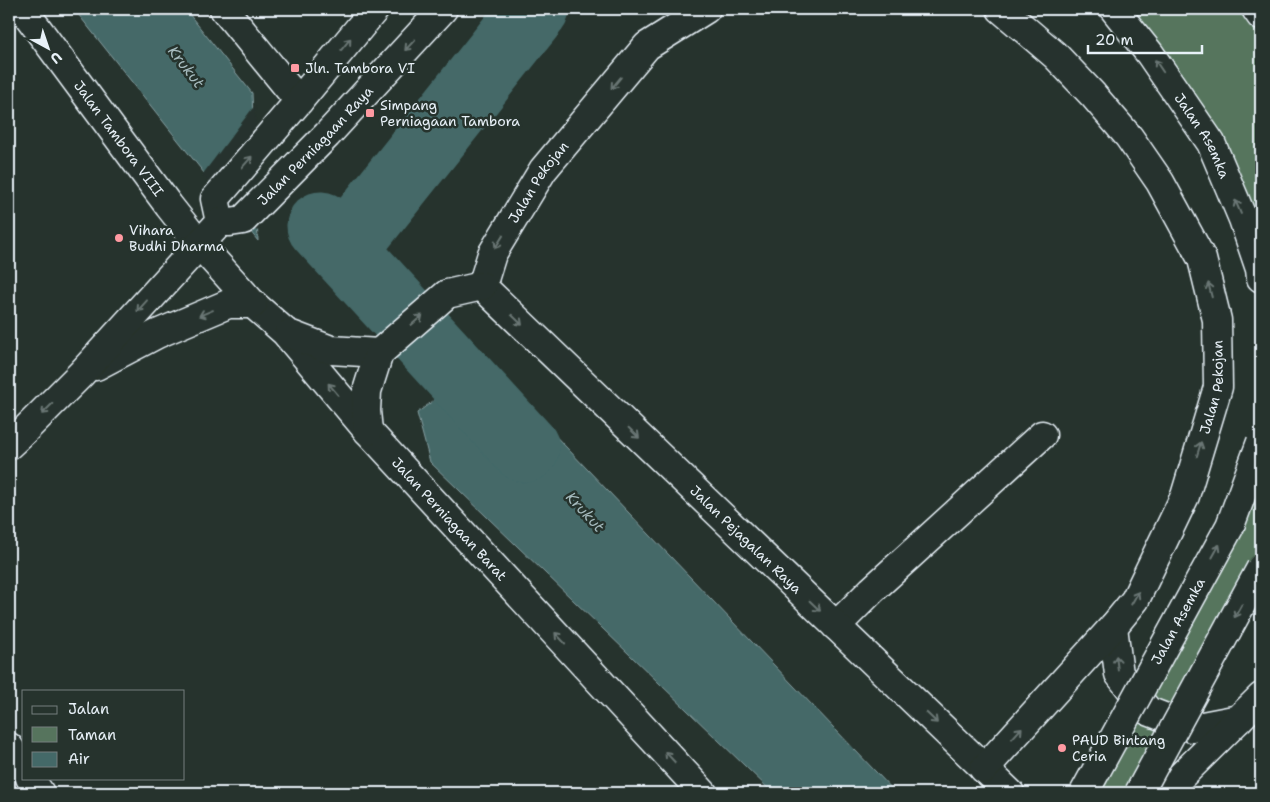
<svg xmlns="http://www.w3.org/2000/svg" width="1270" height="802" viewBox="0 0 1270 802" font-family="'Shantell Sans',sans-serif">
	<rect width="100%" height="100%" fill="#26332d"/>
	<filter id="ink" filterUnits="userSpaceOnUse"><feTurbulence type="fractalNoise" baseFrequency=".02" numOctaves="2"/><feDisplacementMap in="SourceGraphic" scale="10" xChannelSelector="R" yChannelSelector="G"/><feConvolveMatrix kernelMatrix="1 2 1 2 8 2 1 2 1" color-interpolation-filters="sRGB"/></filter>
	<g filter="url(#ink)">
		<path fill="#56745d" stroke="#9fb2aa" d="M1112 9H1254L1261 20V281L1243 219Z
			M1261 442V568L1139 793H1084Z"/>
		<path fill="#446968" stroke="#869fa2" d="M74 9H185L252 93 258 241Z
			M478 367 505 383 896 793H773L430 462 417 413Z"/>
		<path fill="#26332d" d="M255 105 260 228 257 231 231 211 202 175Z"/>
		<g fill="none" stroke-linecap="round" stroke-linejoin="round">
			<path stroke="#446968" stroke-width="69" d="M321 226 525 448
				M343 250 535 9"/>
			<defs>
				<path id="street" d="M836 626 872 590 1042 435
					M9 747 24 769
					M30 778 40 793"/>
				<g id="secondary">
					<path id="s1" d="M23 9 169 206 199 244 253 304 285 332 368 431 703 793"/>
					<path d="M224 9 299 101"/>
					<path id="s2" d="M1114 9 1150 54 1211 143 1243 219 1260 269 1261 278"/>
					<path d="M1256 9 1261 16"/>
					<path d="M220 222 215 199 299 101 375 9"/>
					<path id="s3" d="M482 286 1010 793"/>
					<path id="s4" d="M482 286 492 254 543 170 647 46 706 9"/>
					<path d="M289 334 331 350 379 353"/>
					<path d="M96 366 157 334 228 304H253"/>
					<path d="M368 431 366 411 367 391 379 353 447 294 482 286"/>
					<path id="s5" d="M9 445 25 430 81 374 220 222H230L243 220 327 135 443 9"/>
					<path d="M1113 627 1119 674 1148 711 1192 728 1239 719"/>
					<path id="s6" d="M984 769 1113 627 1135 600 1185 496 1218 387 1217 320 1202 259 1160 182 1129 137 1093 95 1056 56 1001 9"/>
					<path d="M1164 793 1261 697"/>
				</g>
			</defs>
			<use href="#street" stroke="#e8f1f8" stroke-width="31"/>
			<use href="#secondary" stroke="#e8f1f8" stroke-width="31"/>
			<use href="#street" stroke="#26332d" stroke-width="28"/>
			<use href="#secondary" stroke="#26332d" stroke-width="28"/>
			<defs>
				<g id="secondary-bridge">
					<path id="s7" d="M1084 793 1230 526 1261 442"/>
					<path d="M1139 793 1261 568"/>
				</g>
			</defs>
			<use href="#secondary-bridge" stroke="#e8f1f8" stroke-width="31" stroke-linecap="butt"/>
			<use href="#secondary-bridge" stroke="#26332d" stroke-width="28"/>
		</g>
		<defs><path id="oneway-shaft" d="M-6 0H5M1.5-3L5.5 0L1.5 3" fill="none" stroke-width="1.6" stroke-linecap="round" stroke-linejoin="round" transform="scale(1.25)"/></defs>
		<g stroke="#6a7674">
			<use href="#oneway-shaft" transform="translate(346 44) rotate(-51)"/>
			<use href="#oneway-shaft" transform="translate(410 45) rotate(133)"/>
			<use href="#oneway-shaft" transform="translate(1159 66) rotate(-124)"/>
			<use href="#oneway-shaft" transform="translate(616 83) rotate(130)"/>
			<use href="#oneway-shaft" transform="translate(247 162) rotate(-49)"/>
			<use href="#oneway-shaft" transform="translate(1238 207) rotate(-113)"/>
			<use href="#oneway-shaft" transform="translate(499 242) rotate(122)"/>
			<use href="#oneway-shaft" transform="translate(1210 290) rotate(-104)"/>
			<use href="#oneway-shaft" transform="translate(142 306) rotate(132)"/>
			<use href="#oneway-shaft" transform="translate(206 313) rotate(158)"/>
			<use href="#oneway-shaft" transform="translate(417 320) rotate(-41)"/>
			<use href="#oneway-shaft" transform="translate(517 320) rotate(44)"/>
			<use href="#oneway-shaft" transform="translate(333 389) rotate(-130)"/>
			<use href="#oneway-shaft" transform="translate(47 409) rotate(135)"/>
			<use href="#oneway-shaft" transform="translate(634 433) rotate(44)"/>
			<use href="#oneway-shaft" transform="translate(1199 449) rotate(-73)"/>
			<use href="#oneway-shaft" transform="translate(1216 551) rotate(-61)"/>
			<use href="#oneway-shaft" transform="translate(1135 598) rotate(-60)"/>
			<use href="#oneway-shaft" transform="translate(815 606) rotate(44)"/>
			<use href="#oneway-shaft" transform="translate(1238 611) rotate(119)"/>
			<use href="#oneway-shaft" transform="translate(560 638) rotate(-133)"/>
			<use href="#oneway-shaft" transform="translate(1117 663) rotate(-97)"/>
			<use href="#oneway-shaft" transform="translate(932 718) rotate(44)"/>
			<use href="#oneway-shaft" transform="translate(1017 733) rotate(-48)"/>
			<use href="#oneway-shaft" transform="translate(670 757) rotate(-133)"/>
		</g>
	</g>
	<g fill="#ff9aa2" stroke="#26332d" stroke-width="2">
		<rect x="290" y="63" width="10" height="10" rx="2.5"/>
		<rect x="365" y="108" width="10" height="10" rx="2.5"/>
		<circle cx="119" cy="238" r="5"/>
		<circle cx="1062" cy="748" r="5"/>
	</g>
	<g text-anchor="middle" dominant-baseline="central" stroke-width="5" stroke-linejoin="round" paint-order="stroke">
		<g font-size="14" fill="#e8f1f8" stroke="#26332d" text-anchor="start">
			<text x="305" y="68">Jln. Tambora VI</text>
			<text x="380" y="105">Simpang<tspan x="380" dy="16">Perniagaan Tambora</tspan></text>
			<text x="129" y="230">Vihara<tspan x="129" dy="16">Budhi Dharma</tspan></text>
			<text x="1072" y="740">PAUD Bintang<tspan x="1072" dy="16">Ceria</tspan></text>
		</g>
		<g font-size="14" fill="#e8f1f8" stroke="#26332d">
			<text stroke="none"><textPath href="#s2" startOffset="155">Jalan Asemka</textPath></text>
			<text stroke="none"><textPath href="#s1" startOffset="161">Jalan Tambora VIII</textPath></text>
			<text stroke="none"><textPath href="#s5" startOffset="434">Jalan Perniagaan Raya</textPath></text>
			<text stroke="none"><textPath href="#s4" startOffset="119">Jalan Pekojan</textPath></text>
			<text stroke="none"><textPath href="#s6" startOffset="455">Jalan Pekojan</textPath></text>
			<text stroke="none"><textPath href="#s1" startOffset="666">Jalan Perniagaan Barat</textPath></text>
			<text stroke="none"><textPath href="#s3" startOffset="366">Jalan Pejagalan Raya</textPath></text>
			<text stroke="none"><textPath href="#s7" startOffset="196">Jalan Asemka</textPath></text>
		</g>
		<g font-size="15" font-style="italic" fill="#a6bbbe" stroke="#26332d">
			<text transform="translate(186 67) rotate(52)">Krukut</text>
			<text transform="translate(585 512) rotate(47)">Krukut</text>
		</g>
	</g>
	<rect width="1270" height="802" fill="none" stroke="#26332d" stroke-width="30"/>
	<rect x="15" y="15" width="1240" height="772" fill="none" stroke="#e8f1f8" stroke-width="2" filter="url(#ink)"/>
	<rect x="22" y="690" width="162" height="90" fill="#26332d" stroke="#747f7e"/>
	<rect x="32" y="706" width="25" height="8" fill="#26332d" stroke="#747f7e"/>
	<text x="68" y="714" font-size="15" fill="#e8f1f8">Jalan</text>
	<rect x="32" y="727" width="25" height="15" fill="#56745d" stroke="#747f7e"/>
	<text x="68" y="740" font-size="15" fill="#e8f1f8">Taman</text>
	<rect x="32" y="752" width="25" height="15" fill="#446968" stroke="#747f7e"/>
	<text x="68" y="764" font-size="15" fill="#e8f1f8">Air</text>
	<g transform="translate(48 48) rotate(140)" stroke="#26332d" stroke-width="4" paint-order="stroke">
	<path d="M0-4L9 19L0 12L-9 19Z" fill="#e8f1f8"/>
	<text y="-8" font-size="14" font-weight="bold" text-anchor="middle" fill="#e8f1f8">U</text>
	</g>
	<path d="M1088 45v8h114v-8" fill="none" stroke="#e8f1f8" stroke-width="2.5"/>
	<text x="1095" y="45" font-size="15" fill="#e8f1f8" stroke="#26332d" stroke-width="4" paint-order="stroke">20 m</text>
</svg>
